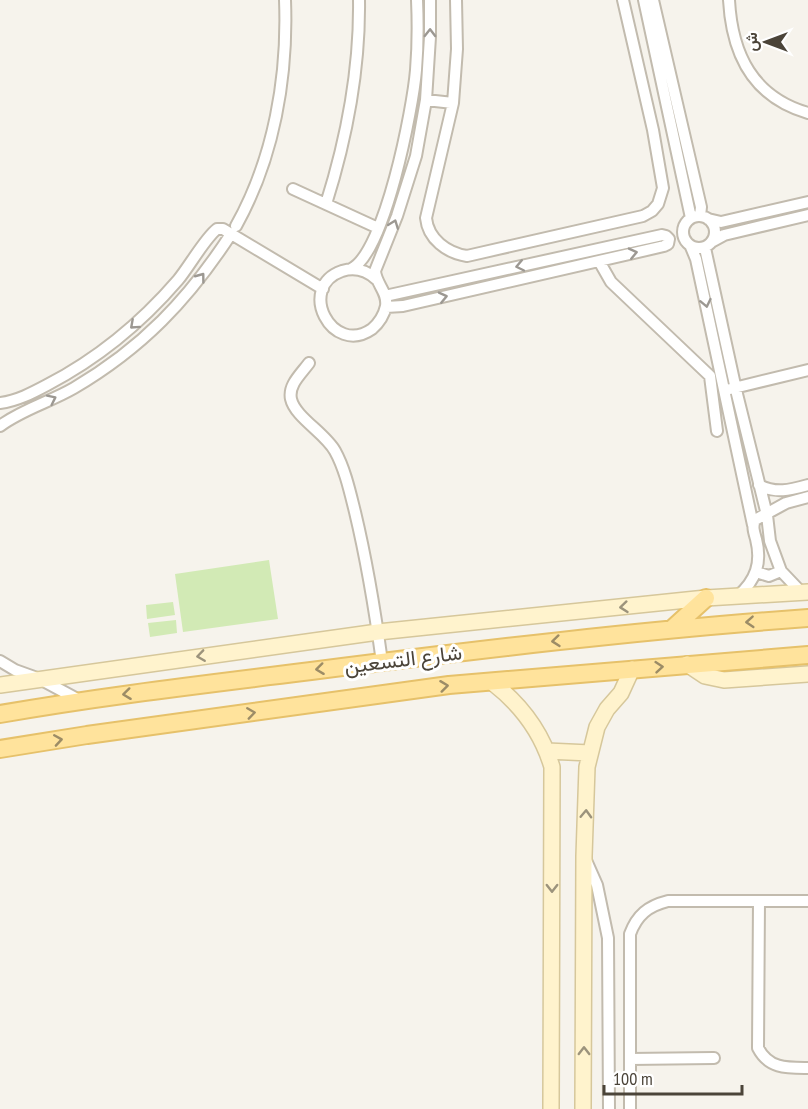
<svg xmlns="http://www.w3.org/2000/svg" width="808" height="1109" viewBox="0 0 808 1109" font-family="'PT Sans Narrow',Vazirmatn,sans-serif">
	<rect width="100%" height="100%" fill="#f6f3ec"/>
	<path fill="#d2eab5" d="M269 560 278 619 183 632 175 574Z
		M173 602 175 615 147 619 146 605Z
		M176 620 177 633 150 637 148 623Z"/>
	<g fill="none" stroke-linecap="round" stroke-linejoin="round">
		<defs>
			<path id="street" d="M456 0 457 49 453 103 426 218C428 239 447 253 467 256L643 216 652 211 658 204 663 188 653 130 623 0
				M644 0 691 218
				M653 0 701 207 700 216
				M729 0C732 55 753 97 808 113
				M426 100 453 103
				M293 189 378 228
				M326 204C347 137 360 70 359 0
				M683 232a16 16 0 1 1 32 0a16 16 0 1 1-32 0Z
				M708 219 721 222 808 202
				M236 226C274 158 288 77 285 0
				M713 241 724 235 808 215
				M691 247 696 259 753 525
				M705 248 737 394 767 515 770 541 781 571 801 592
				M599 261 611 282 710 376 717 431
				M351 269C385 253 413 107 416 70 418 46 418 23 417 0
				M376 279C366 270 355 267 342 271 296 287 332 357 372 329 379 323 384 315 386 306 388 292 376 284 375 271L397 216 416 156 426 100 430 37V0
				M385 296 662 235 666 236 669 239 668 244 664 246 403 306 386 307
				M309 363C301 374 288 385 291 399 295 417 325 433 335 451 345 469 350 492 355 512 367 562 375 611 382 662
				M730 389 808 370
				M0 403C17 401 32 393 47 385 97 359 141 323 178 280 189 267 205 238 217 229H223L323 289
				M0 426C23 409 50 402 74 388 142 348 188 300 231 234
				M759 485C776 494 790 490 808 485
				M756 572 769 576 781 571
				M738 596C756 580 762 563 756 539 754 532 752 527 755 520L786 503 808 497
				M0 661 15 670 40 679 79 700
				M585 858 597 885 608 938 609 1109
				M759 901 758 1048C769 1069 787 1068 808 1068
				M630 1059 714 1058
				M630 1109V934C637 915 648 906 668 901H808"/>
			<path id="secondary" d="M687 664 705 676 724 680 808 674
				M493 683C520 704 542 733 552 767L551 1109
				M0 685 378 632 706 598 808 592
				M547 751 590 753
				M583 1109 584 856 587 767 597 727 607 709 621 693 632 669"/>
			<path id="primary" d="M673 628 706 598
				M0 714C103 696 207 684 311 671 476 650 642 630 808 618
				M0 749 87 735 449 685 808 655"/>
		</defs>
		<use href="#street" stroke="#c2bbae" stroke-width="14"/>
		<use href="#secondary" stroke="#d6c79b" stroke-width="18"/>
		<use href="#primary" stroke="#e6c16a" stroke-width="20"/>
		<use href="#street" stroke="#fff" stroke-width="10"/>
		<use href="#secondary" stroke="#fff3cd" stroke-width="15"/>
		<use href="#primary" stroke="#ffe39c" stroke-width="16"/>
	</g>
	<defs><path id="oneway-chevron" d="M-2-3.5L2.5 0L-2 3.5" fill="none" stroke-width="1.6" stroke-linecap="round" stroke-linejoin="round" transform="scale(1.5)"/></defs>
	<g stroke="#9c9892">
		<use href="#oneway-chevron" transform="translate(430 33) rotate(-89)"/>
		<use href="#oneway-chevron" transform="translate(394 224) rotate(-69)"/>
		<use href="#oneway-chevron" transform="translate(633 253) rotate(-13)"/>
		<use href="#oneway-chevron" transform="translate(520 266) rotate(168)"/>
		<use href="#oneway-chevron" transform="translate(201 277) rotate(-53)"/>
		<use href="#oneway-chevron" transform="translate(443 297) rotate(-13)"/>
		<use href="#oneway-chevron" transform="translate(706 303) rotate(78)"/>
		<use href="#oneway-chevron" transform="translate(134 325) rotate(138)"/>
		<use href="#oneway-chevron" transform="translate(52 399) rotate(-26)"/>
	</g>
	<g stroke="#9c937c">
		<use href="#oneway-chevron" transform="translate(624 607) rotate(174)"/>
		<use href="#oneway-chevron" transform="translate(201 656) rotate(172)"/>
		<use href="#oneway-chevron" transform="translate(586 814) rotate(-88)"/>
		<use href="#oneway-chevron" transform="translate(552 888) rotate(90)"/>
		<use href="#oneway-chevron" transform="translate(584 1051) rotate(-90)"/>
	</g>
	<g stroke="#9c8c66">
		<use href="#oneway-chevron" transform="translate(750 622) rotate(176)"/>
		<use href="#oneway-chevron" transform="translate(556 641) rotate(174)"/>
		<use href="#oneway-chevron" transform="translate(659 667) rotate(-5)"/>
		<use href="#oneway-chevron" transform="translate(320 669) rotate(173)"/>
		<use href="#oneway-chevron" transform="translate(444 686) rotate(-7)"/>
		<use href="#oneway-chevron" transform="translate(127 694) rotate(173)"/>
		<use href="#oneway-chevron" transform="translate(251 713) rotate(-8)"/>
		<use href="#oneway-chevron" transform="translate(58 740) rotate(-9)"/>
	</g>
	<g text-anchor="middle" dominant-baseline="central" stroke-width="6" stroke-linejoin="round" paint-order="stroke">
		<g font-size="21" fill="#4b4439" stroke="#fff">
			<text transform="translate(403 659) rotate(-7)">شارع التسعين</text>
		</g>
	</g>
	<g transform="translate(766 42) rotate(270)" stroke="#ffffff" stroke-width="4.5" paint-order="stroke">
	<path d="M0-4.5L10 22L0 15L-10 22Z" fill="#4b4439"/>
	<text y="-9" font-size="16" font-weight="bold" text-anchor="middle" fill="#4b4439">ش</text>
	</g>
	<path d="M604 1085v9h138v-9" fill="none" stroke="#4b4439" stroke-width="3"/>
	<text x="613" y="1085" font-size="18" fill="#4b4439" stroke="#ffffff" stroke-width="4.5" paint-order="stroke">100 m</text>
</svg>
